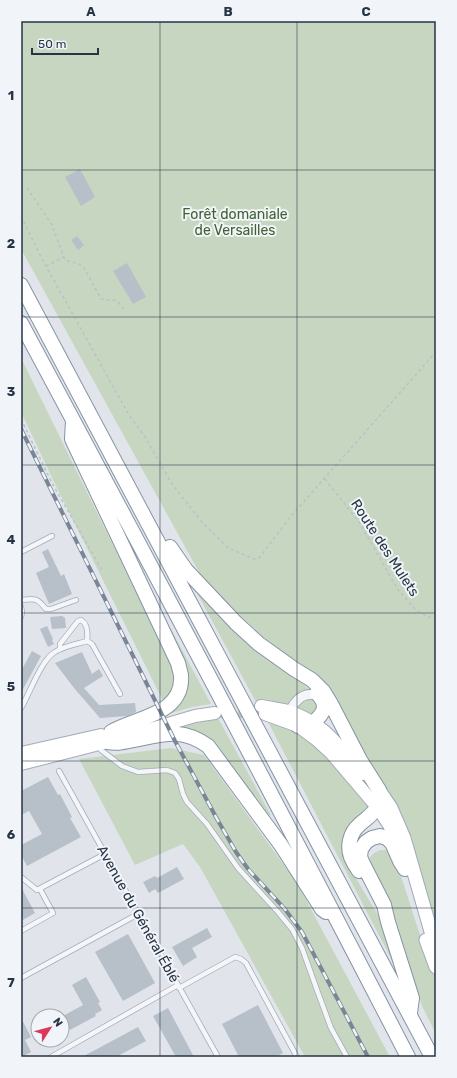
<svg xmlns="http://www.w3.org/2000/svg" width="457" height="1078" viewBox="0 0 457 1078" font-family="Rubik,sans-serif">
	<rect width="100%" height="100%" fill="#e1e5eb"/>
	<path fill="#c7d6c1" d="M21 21H436V920L392 797 360 748 321 680 267 640 206 585 21 249Z
		M21 358 173 667C177 686 174 688 164 703L54 482 21 412Z
		M198 591 276 665 296 678 311 691 289 706 266 704 256 702 197 593Z
		M157 603 211 704 192 707 169 714 167 711 184 696 155 604Z
		M311 699 315 700 319 702 313 720 296 708 300 704Z
		M218 718 271 815 264 817 218 753 176 728Z
		M267 720 285 726 314 741 374 808 362 820 348 865 384 925 397 970Z
		M171 748 204 755 297 883 390 1057H305L200 867 183 844 135 865 79 759Z
		M380 850H386L392 855 399 870 419 932 436 971V1034L422 1006 395 917 384 893 370 864V857L374 853Z"/>
	<path fill="#b7bfc9" d="M80 169 95 197 81 206 65 177Z
		M77 236 84 245 78 250 71 240Z
		M127 263 146 297 133 304 113 271Z
		M48 549 61 576 64 574 72 594 49 604 36 573 49 567 42 552Z
		M62 616 65 618 66 628 52 629 50 617Z
		M47 626 53 639 52 640 54 644 48 647 40 629Z
		M32 651 41 656 21 693V671Z
		M82 652 92 674 99 669 103 676 84 688 99 705 135 703 136 712 127 716 100 718 74 688 55 663Z
		M48 777 58 795 60 794 72 817 70 818 81 837 27 866 21 855V845L42 834 29 811 21 815V791Z
		M177 867 184 879 158 893 155 889 149 893 143 882 155 876 157 878Z
		M21 887 35 913 21 921Z
		M207 928 212 937 192 948 197 957 183 966 172 947Z
		M128 934 155 983 123 1001 95 952Z
		M86 977 100 1002 98 1003 102 1010 95 1014 96 1016 70 1030 63 1016 83 1005 72 985Z
		M258 1005 283 1053 276 1057H239L222 1024Z
		M168 1008 176 1023 194 1057H176L153 1016Z
		M21 1018 31 1037 25 1040 31 1052 22 1057Z
		M138 1027 146 1041 116 1057H82Z"/>
	<g fill="none" stroke-linecap="round" stroke-linejoin="round">
		<path stroke="#bcc2ca" stroke-width="12" stroke-dasharray="12 6" stroke-linecap="butt" d="M220 712H241L265 714"/>
		<defs>
			<path id="service" d="M21 552 52 536
				M21 600C36 599 36 597 46 609H51L76 600
				M21 607 22 612 21 617
				M60 649V644L78 621 81 620C88 624 88 633 87 641
				M21 708C30 693 41 660 55 652 64 646 77 644 87 641L92 644 120 694
				M99 746 101 750 122 766 138 772 167 770 175 773 179 779 183 794 187 802 207 824 238 868 278 912 292 929 302 948 317 990 331 1028 347 1057
				M59 771 218 1057
				M21 877 37 890 105 854
				M21 931 53 913 40 889
				M21 978 138 914
				M179 988 235 957 241 959 246 963 297 1057
				M51 1057 178 985"/>
			<path id="minor" d="M290 711C296 699 304 691 319 696"/>
			<path id="secondary" d="M261 706C271 708 282 709 291 712 327 725 339 747 364 774
				M265 714 298 726 318 741 331 753 377 807 389 825 399 849
				M21 753 101 735
				M21 764 107 742 195 716 215 713"/>
			<path id="primary" d="M379 790 391 808 404 838 436 949
				M426 940 436 967"/>
			<path id="trunk" d="M21 285 432 1057
				M21 323C152 567 281 811 408 1057
				M73 421 72 439 178 663C179 667 180 671 181 675 184 715 136 717 111 732
				M170 547 186 570 236 623 259 644 294 669 312 680 323 691 331 704 360 760 379 790
				M298 726C303 726 307 726 311 724 314 723 316 721 318 718 327 709 325 702 317 693
				M107 742C117 744 124 742 134 740 164 734 181 727 208 746L281 845 322 909 326 912
				M405 869 400 861 392 843 387 838 380 836 372 838 366 842 361 849 360 857 363 864 384 905 388 922 412 998 410 1013
				M359 871C356 867 353 862 351 857 347 846 350 833 359 825 365 819 373 815 377 807"/>
		</defs>
		<use href="#service" stroke="#a5acb6" stroke-width="6"/>
		<use href="#minor" stroke="#a5acb6" stroke-width="11"/>
		<use href="#secondary" stroke="#a5acb6" stroke-width="14"/>
		<use href="#primary" stroke="#9eaab8" stroke-width="15"/>
		<use href="#trunk" stroke="#8694a3" stroke-width="16"/>
		<path stroke="#bbc0c7" stroke-width="1.5" stroke-dasharray="3 3" stroke-linecap="butt" d="M27 188 52 225 65 260 79 264 84 268 101 299C105 300 109 300 114 300 119 302 123 308 126 312
			M21 216 42 259 129 415 145 437 172 484 201 521 228 548 254 559 259 558 291 516 436 352
			M46 266 64 257
			M21 419 52 483 102 570
			M325 479 359 522 398 590 415 609 426 616 436 619"/>
		<use href="#service" stroke="#f4f6f9" stroke-width="4.5"/>
		<use href="#minor" stroke="#f4f6f9" stroke-width="9"/>
		<use href="#secondary" stroke="#fff" stroke-width="12"/>
		<use href="#primary" stroke="#fff" stroke-width="13"/>
		<use href="#trunk" stroke="#fff" stroke-width="14"/>
		<defs>
			<path id="rail" d="M21 429 175 741 217 819 236 852 248 869 284 908 302 932 368 1057"/>
		</defs>
		<use href="#rail" stroke="#788696" stroke-width="4"/>
		<use href="#rail" stroke="#f1f4f8" stroke-width="2.5" stroke-dasharray="8" stroke-linecap="butt"/>
	</g>
	<path fill="none" stroke="#273445" stroke-width="1" stroke-opacity="0.55" d="M160 21V1057M297 21V1057M21 170H436M21 317H436M21 465H436M21 613H436M21 761H436M21 908H436"/>
	<g text-anchor="middle" dominant-baseline="central" stroke-width="4" stroke-linejoin="round" paint-order="stroke">
		<g font-size="14" fill="#3f6233" stroke="#f1f4f8">
			<text x="235" y="214">Forêt domaniale<tspan x="235" dy="16">de Versailles</tspan></text>
		</g>
		<g font-size="14" fill="#273445" stroke="#f1f4f8">
			<text transform="translate(385 548) rotate(57)">Route des Mulets</text>
			<text transform="translate(138 914) rotate(61)">Avenue du Général Éblé</text>
		</g>
	</g>
	<rect width="457" height="1078" fill="none" stroke="#f1f4f8" stroke-width="44"/>
	<g transform="translate(50 1028) rotate(54)"><circle r="19" fill="#f1f4f8" stroke="#a0a7b0"/>
	<path d="M0-3L7 15L0 10L-7 15Z" fill="#dd385c"/>
	<text y="-6" font-size="11" font-weight="bold" text-anchor="middle" fill="#273445">N</text>
	</g>
	<path d="M32 48v6h66v-6" fill="none" stroke="#273445" stroke-width="2"/>
	<text x="38" y="48" font-size="12" fill="#273445" stroke="#f1f4f8" stroke-width="3" paint-order="stroke">50 m</text>
	<rect x="22" y="22" width="413" height="1034" fill="none" stroke="#273445" stroke-width="1.5"/>
	<g font-size="13" text-anchor="middle" font-weight="bold" fill="#273445">
		<text x="91" y="16">A</text>
		<text x="228" y="16">B</text>
		<text x="366" y="16">C</text>
		<text x="11" y="100">1</text>
		<text x="11" y="248">2</text>
		<text x="11" y="396">3</text>
		<text x="11" y="544">4</text>
		<text x="11" y="691">5</text>
		<text x="11" y="839">6</text>
		<text x="11" y="987">7</text>
	</g>
</svg>
